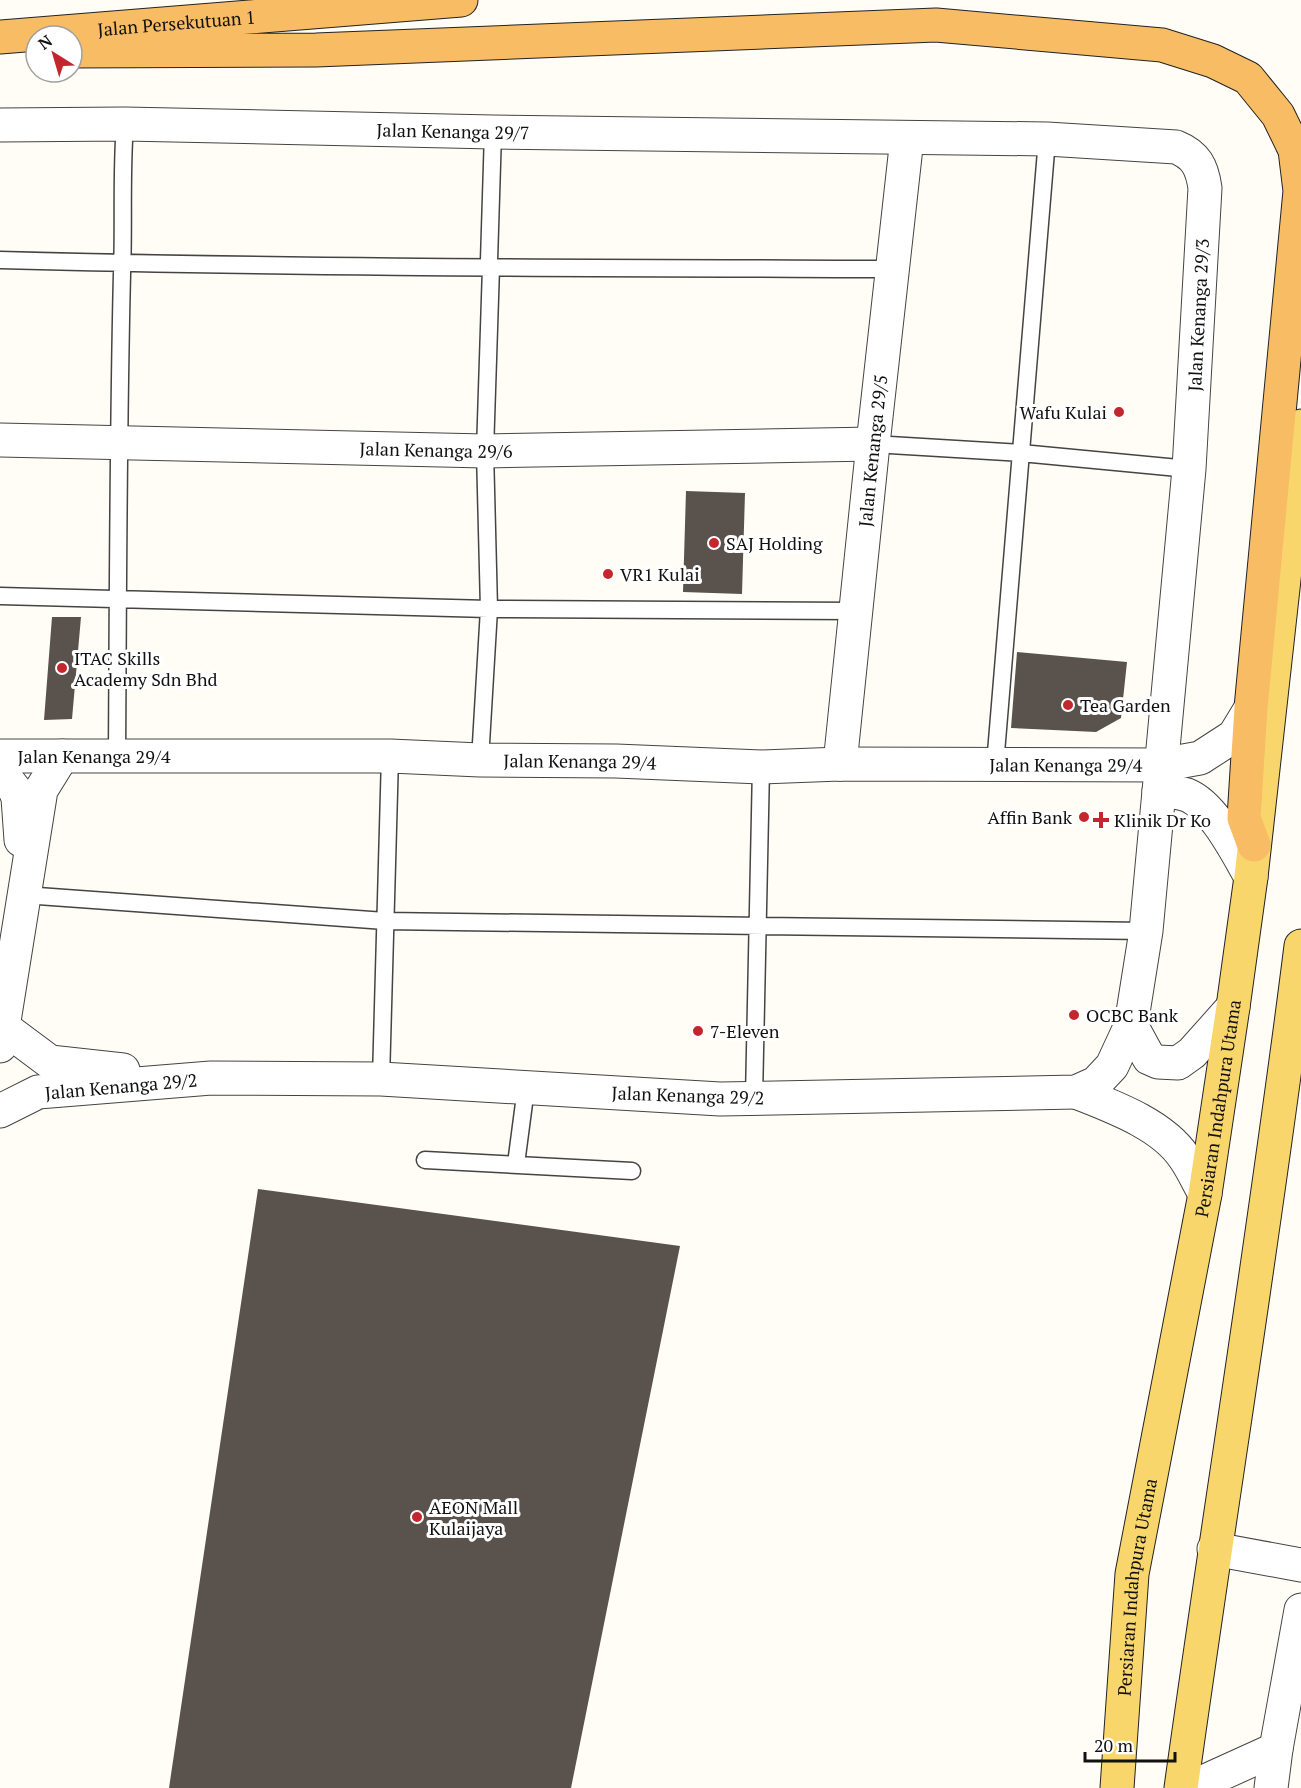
<svg xmlns="http://www.w3.org/2000/svg" width="1301" height="1788" viewBox="0 0 1301 1788" font-family="'PT Serif',serif">
	<rect width="100%" height="100%" fill="#fffdf5"/>
	<path fill="#5a524d" d="M686 491 745 493 742 594 683 592Z
		M52 617H81L72 719 44 720Z
		M1017 652 1127 662 1121 718 1096 732 1011 728Z
		M258 1189 680 1246 571 1788H169Z"/>
	<g fill="none" stroke-linecap="round" stroke-linejoin="round">
		<defs>
			<path id="service" d="M0 260C297 268 595 268 892 269
				M873 444 1021 453 1189 469
				M0 596 489 609 856 611
				M117 757C118 596 118 435 122 274 124 224 121 174 125 124
				M480 760 489 609 485 451 491 267 489 261 493 132
				M995 765 1047 139
				M24 895 385 921 1146 931
				M381 1079 390 756
				M754 1098 761 767
				M425 1160 632 1171
				M516 1164 526 1088"/>
			<g id="minor">
				<path id="s1" d="M0 125 125 124 493 132 1047 139 1176 147C1196 155 1202 167 1205 188L1189 469 1146 931 1131 1025 1112 1066 1096 1083 1076 1092 720 1099 381 1079 211 1078 38 1092 0 1111"/>
				<path id="s2" d="M0 440 485 451 873 444"/>
				<path id="s3" d="M0 756H390L480 760 616 761 761 767 840 764 1161 765 1200 758 1234 736 1251 708"/>
				<path id="s4" d="M840 764 873 444 907 138"/>
				<path d="M0 771 15 790 18 798 21 840"/>
				<path d="M1159 791C1168 792 1179 792 1187 795 1214 806 1237 853 1251 877"/>
				<path d="M1131 1025 1149 1058 1158 1062 1178 1063 1192 1053 1233 1007"/>
				<path d="M3 1027 50 1062 123 1070"/>
				<path d="M0 1046 41 790 62 756"/>
				<path d="M1076 1092C1111 1106 1162 1124 1184 1157 1192 1168 1198 1182 1205 1194"/>
				<path d="M1214 1549 1301 1565"/>
				<path d="M1190 1788 1276 1749"/>
				<path d="M1271 1788 1276 1749 1301 1610"/>
			</g>
			<g id="primary">
				<path id="s5" d="M1117 1788 1132 1574 1205 1194 1233 1007 1251 877 1301 426"/>
				<path d="M1181 1788C1220 1507 1266 1227 1301 946"/>
			</g>
			<g id="trunk">
				<path id="s6" d="M0 37 461 0"/>
				<path d="M72 51 316 50 936 25 1162 45 1213 61 1248 78 1278 115 1295 150 1300 191 1251 708 1244 818 1254 845"/>
			</g>
		</defs>
		<use href="#service" stroke="#444" stroke-width="19"/>
		<use href="#minor" stroke="#444" stroke-width="35"/>
		<use href="#primary" stroke="#222" stroke-width="35"/>
		<use href="#trunk" stroke="#222" stroke-width="35"/>
		<use href="#service" stroke="#fff" stroke-width="16"/>
		<use href="#minor" stroke="#fff" stroke-width="33"/>
		<use href="#primary" stroke="#f9d66b" stroke-width="33"/>
		<use href="#trunk" stroke="#f7bc64" stroke-width="33"/>
	</g>
	<g fill="#c4262e" stroke="#fff" stroke-width="2">
		<circle cx="1119" cy="412" r="6"/>
		<circle cx="714" cy="543" r="6"/>
		<circle cx="608" cy="574" r="6"/>
		<circle cx="62" cy="668" r="6"/>
		<circle cx="1068" cy="705" r="6"/>
		<circle cx="1084" cy="817" r="6"/>
		<path d="M1098 811h6v6h6v6h-6v6h-6v-6h-6v-6h6z"/>
		<circle cx="1074" cy="1015" r="6"/>
		<circle cx="698" cy="1031" r="6"/>
		<circle cx="417" cy="1517" r="6"/>
	</g>
	<g text-anchor="middle" dominant-baseline="central" stroke-width="6" stroke-linejoin="round" paint-order="stroke">
		<g font-size="18" fill="#111" stroke="#fff">
			<text stroke="none"><textPath href="#s6" startOffset="177">Jalan Persekutuan 1</textPath></text>
			<text stroke="none"><textPath href="#s1" startOffset="453">Jalan Kenanga 29/7</textPath></text>
			<text transform="translate(1198 315) rotate(-87)">Jalan Kenanga 29/3</text>
			<text stroke="none"><textPath href="#s2" startOffset="436">Jalan Kenanga 29/6</textPath></text>
			<text stroke="none"><textPath href="#s4" startOffset="315">Jalan Kenanga 29/5</textPath></text>
			<text stroke="none"><textPath href="#s3" startOffset="94">Jalan Kenanga 29/4</textPath></text>
			<text stroke="none"><textPath href="#s3" startOffset="580">Jalan Kenanga 29/4</textPath></text>
			<text stroke="none"><textPath href="#s3" startOffset="1066">Jalan Kenanga 29/4</textPath></text>
			<text transform="translate(121 1086) rotate(-5)">Jalan Kenanga 29/2</text>
			<text transform="translate(688 1095) rotate(2)">Jalan Kenanga 29/2</text>
			<text stroke="none"><textPath href="#s5" startOffset="688">Persiaran Indahpura Utama</textPath></text>
			<text stroke="none"><textPath href="#s5" startOffset="202">Persiaran Indahpura Utama</textPath></text>
		</g>
		<g font-size="18" fill="#111" stroke="#fff" text-anchor="start">
			<text x="1107" y="412" text-anchor="end">Wafu Kulai</text>
			<text x="726" y="543">SAJ Holding</text>
			<text x="620" y="574">VR1 Kulai</text>
			<text x="74" y="658">ITAC Skills<tspan x="74" dy="21">Academy Sdn Bhd</tspan></text>
			<text x="1080" y="705">Tea Garden</text>
			<text x="1072" y="817" text-anchor="end">Affin Bank</text>
			<text x="1114" y="820">Klinik Dr Ko</text>
			<text x="1086" y="1015">OCBC Bank</text>
			<text x="710" y="1031">7-Eleven</text>
			<text x="429" y="1507">AEON Mall<tspan x="429" dy="21">Kulaijaya</tspan></text>
		</g>
	</g>
	<g transform="translate(54 54) rotate(323)"><circle r="28" fill="#ffffff" stroke="#a0a0a0" stroke-width="1.5"/>
	<path d="M0-4.5L10 22L0 15L-10 22Z" fill="#c4262e"/>
	<text y="-9" font-size="16" font-weight="bold" text-anchor="middle" fill="#111111">N</text>
	</g>
	<path d="M1085 1752v9h90v-9" fill="none" stroke="#111111" stroke-width="3"/>
	<text x="1094" y="1752" font-size="18" fill="#111111" stroke="#ffffff" stroke-width="4.5" paint-order="stroke">20 m</text>
</svg>
